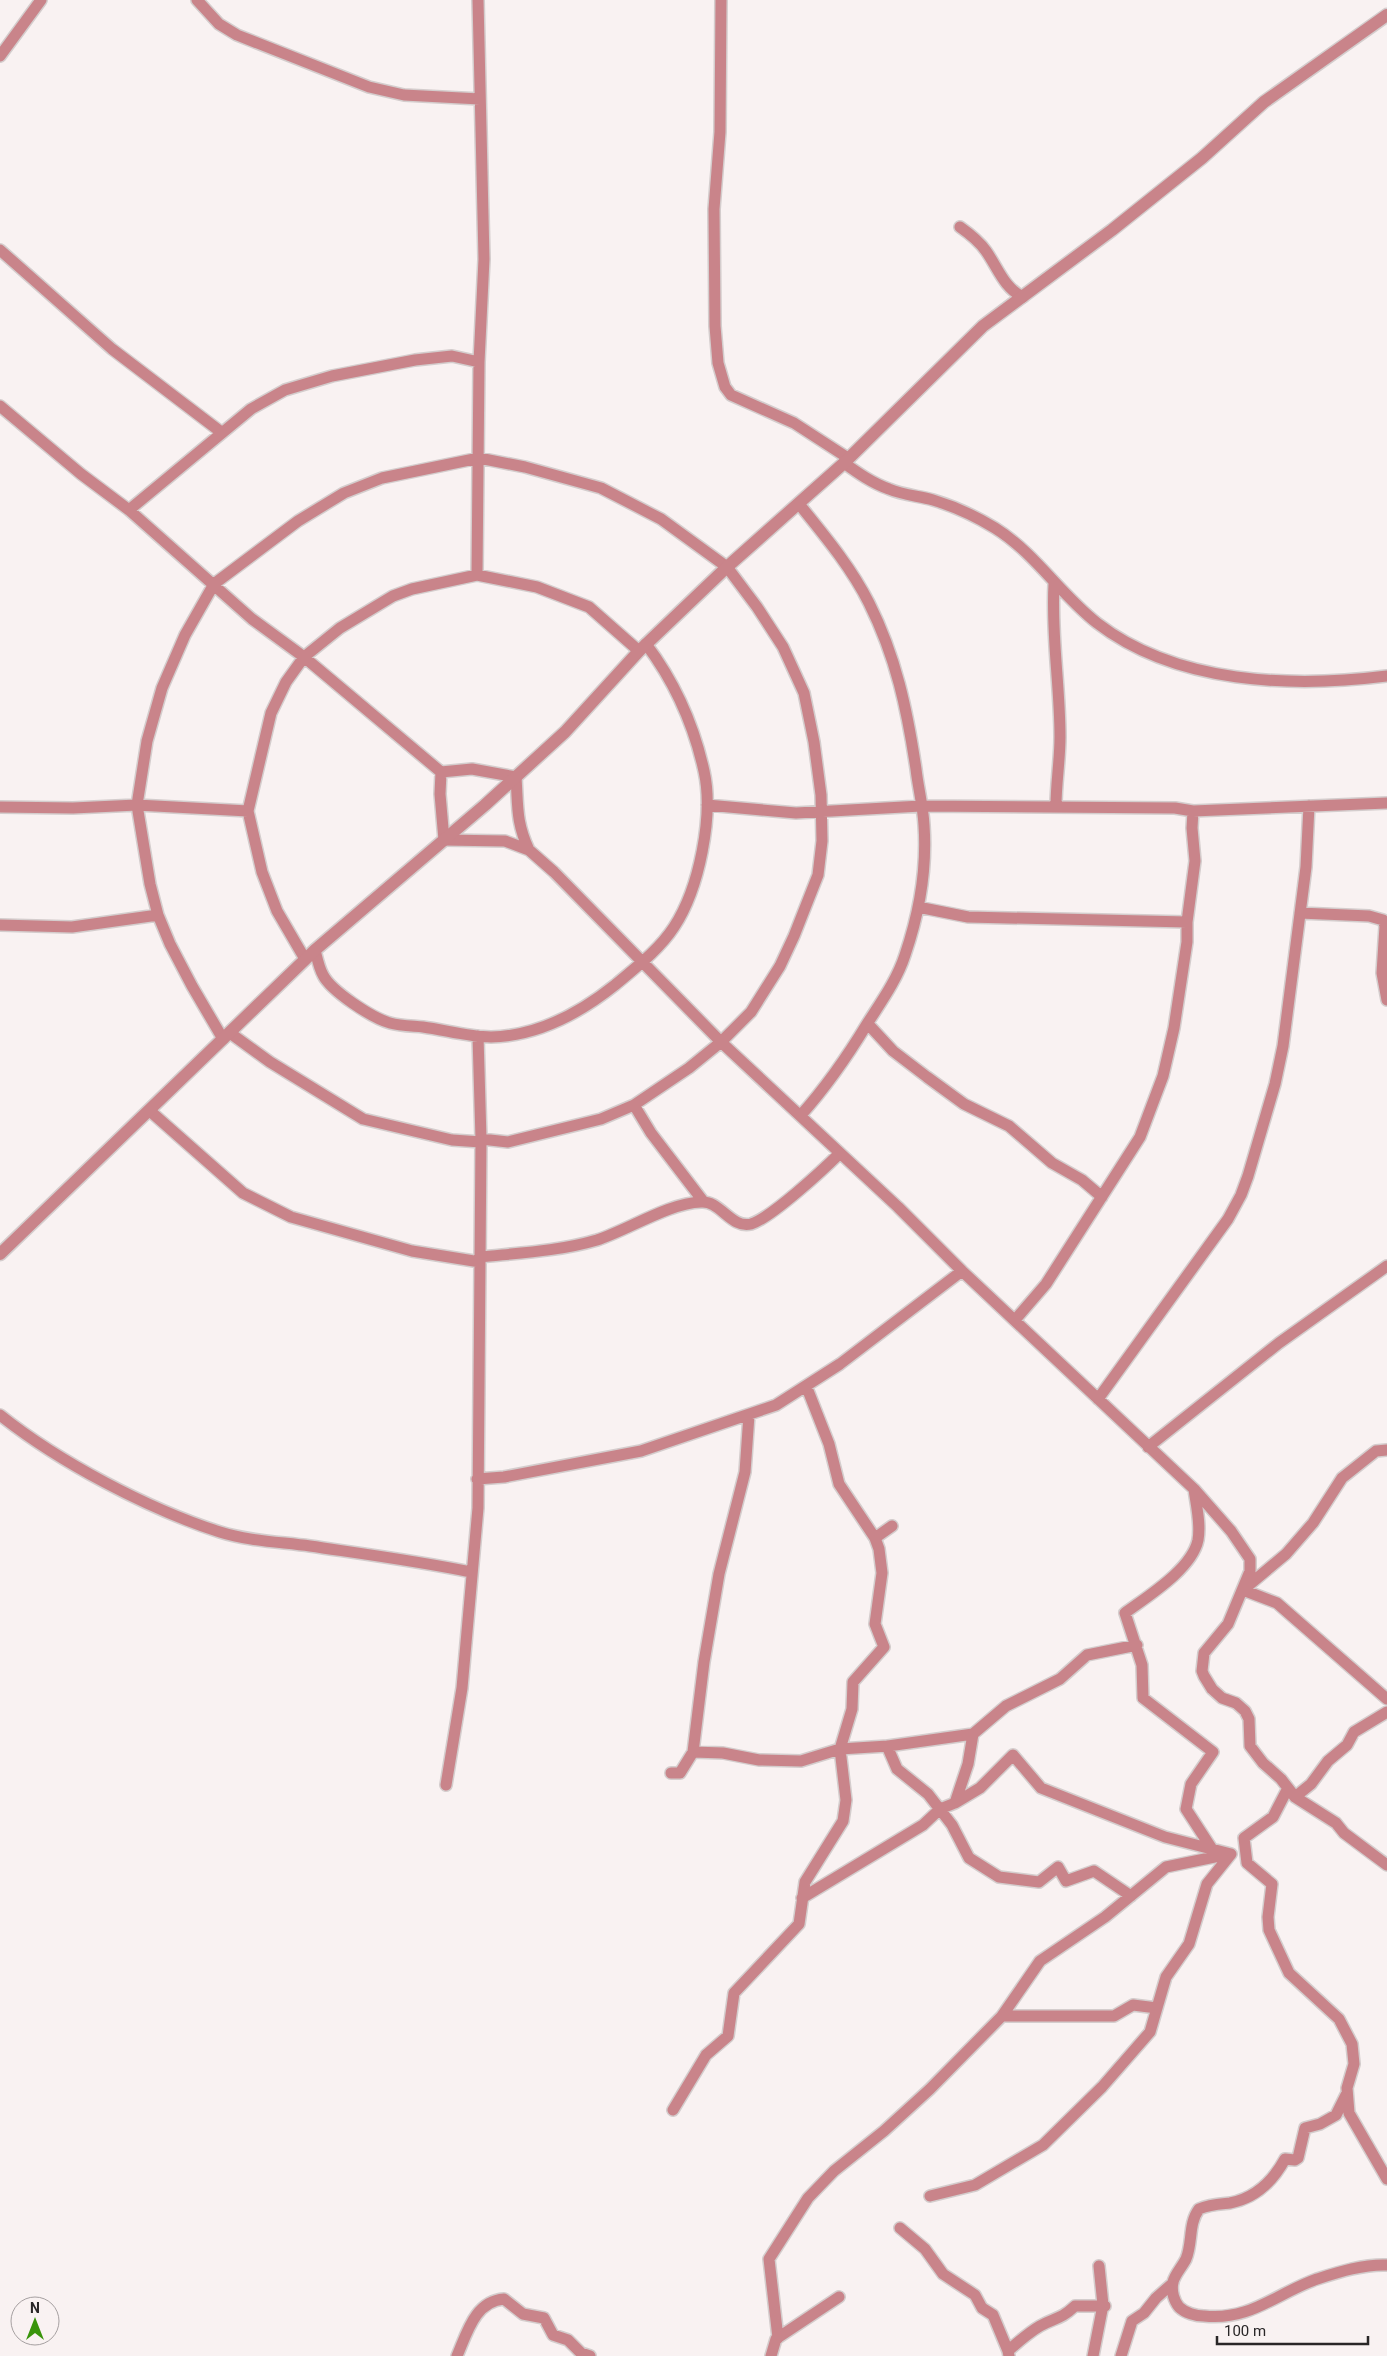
<svg xmlns="http://www.w3.org/2000/svg" width="1387" height="2356" viewBox="0 0 1387 2356" font-family="Roboto,sans-serif">
	<rect width="100%" height="100%" fill="#f9f2f2"/>
	<g fill="none" stroke-linecap="round" stroke-linejoin="round">
		<defs>
			<path id="minor" d="M197 0 219 24 237 35 369 87 404 95 480 99
				M721 0 720 132 714 209 715 326 718 363 725 387 731 395 794 423 848 458
				M0 56 41 0
				M960 227C970 234 979 241 986 251 998 268 1004 288 1023 297
				M0 250 112 349 221 432
				M0 406 81 474 129 510 252 619 304 657 441 772 440 794 444 840 505 841 529 850 554 872 721 1042 898 1207 962 1271 1194 1489 1231 1531 1250 1559V1571L1228 1624 1204 1653 1202 1671 1204 1676 1212 1689 1222 1698 1236 1703 1245 1711 1249 1719 1250 1746 1263 1763 1281 1779 1295 1797 1336 1823 1344 1833 1387 1865
				M844 463C858 473 872 483 889 489 903 495 919 496 933 500 953 506 977 517 995 528 1035 553 1060 594 1097 623 1176 684 1292 688 1387 676
				M799 504C824 535 851 567 869 603 896 657 907 709 916 769 918 787 923 806 924 825 927 868 919 914 905 955 897 980 881 1002 867 1024 847 1057 826 1087 801 1115
				M129 510 251 409 285 390 332 376 415 360 452 356 479 362
				M477 575 479 362 484 259 478 0
				M1054 584C1051 635 1060 685 1060 737 1060 760 1056 783 1056 806
				M441 772 472 769 516 777C518 807 516 822 529 850
				M707 805 796 813 921 806 1175 808 1193 811 1387 803
				M0 807 73 808 137 805 248 811
				M918 907 968 917 1187 922
				M1300 913 1369 916 1383 920 1385 926 1382 973 1387 1000
				M0 925 72 927 158 915
				M315 950C317 958 319 968 323 975 331 991 372 1018 390 1023 400 1026 413 1026 423 1027 445 1030 469 1037 491 1037 537 1036 580 1013 615 985 635 968 659 950 674 927 699 889 714 816 704 771 694 726 674 681 646 644
				M305 959 277 911 262 872 248 811 271 713 286 682 304 657 340 628 393 596 412 589 477 575 537 587 589 607 639 651
				M868 1024 893 1051 927 1077 964 1104 1009 1126 1052 1163 1082 1180 1102 1197
				M230 1033 270 1062 363 1119 452 1140 481 1142
				M223 1039 192 986 170 944 158 915 150 884 137 805 147 741 162 688 185 635 214 584 298 521 344 493 382 478 479 458 525 467 601 488 661 519 727 567 757 607 783 647 804 693 814 742 821 795 822 841 818 875 794 936 780 966 751 1012 721 1042 689 1068 634 1105 601 1119 508 1142 481 1139
				M634 1105 651 1133 703 1201
				M150 1111 243 1193 291 1217 412 1251 480 1262
				M480 1257C519 1253 560 1251 597 1240 628 1230 669 1203 701 1202 720 1200 731 1229 751 1224 771 1218 824 1169 840 1153
				M1015 1320 1046 1284 1140 1137 1163 1076 1174 1028 1187 942V922L1195 861 1192 828 1193 811
				M807 1388 829 1444 839 1484 875 1538
				M1098 1399 1228 1219 1241 1195 1248 1176 1275 1084 1283 1046 1306 867 1309 806
				M0 1415C59 1462 148 1509 220 1532 248 1541 281 1542 310 1546 364 1554 418 1561 471 1572
				M1148 1447 1279 1343 1387 1266
				M1387 1450 1376 1451 1342 1478 1313 1523 1286 1554 1243 1590 1277 1603 1387 1699
				M477 1479 504 1477 641 1451 776 1405 840 1364 962 1271
				M1194 1489C1196 1505 1201 1523 1198 1540 1192 1569 1148 1596 1125 1613L1142 1665 1143 1698 1213 1752 1191 1784 1186 1809 1212 1849
				M887 1746 897 1769 928 1794 952 1825 969 1858 999 1877 1039 1882 1058 1867 1066 1881 1094 1871 1131 1896
				M693 1752 704 1662 719 1574 745 1472 749 1415
				M671 1773H680L693 1752 723 1753 759 1760 801 1761 840 1749 852 1709 853 1682 884 1647 875 1624 882 1573 879 1549 875 1538 892 1526
				M446 1785 462 1688 478 1508 481 1139 478 1036
				M1288 1788 1273 1817 1244 1838 1247 1863 1272 1884 1268 1917 1269 1930 1289 1973 1339 2019 1352 2044 1354 2064 1347 2088 1349 2113 1387 2179
				M1295 1797 1311 1784 1328 1761 1347 1745 1354 1732 1387 1712
				M955 1803 980 1788 1013 1755 1041 1788 1165 1837 1231 1854
				M802 1898 923 1825 940 1809 955 1803 968 1764 973 1734
				M1002 2016 1040 1961 1105 1917 1166 1867 1229 1854
				M1346 2095 1336 2115 1320 2124 1305 2128 1298 2158 1295 2160 1285 2159C1273 2181 1256 2198 1230 2203 1219 2204 1210 2204 1199 2209 1188 2224 1193 2242 1186 2259 1182 2267 1175 2274 1173 2282 1171 2291 1174 2301 1179 2307 1185 2313 1196 2316 1204 2316 1250 2321 1275 2294 1317 2279 1339 2272 1364 2264 1387 2265
				M673 2110 706 2055 728 2036 734 1993 799 1924 805 1882 843 1821 846 1800 840 1749 888 1746 973 1734 1006 1706 1060 1679 1087 1655 1137 1645
				M930 2196 975 2185 1043 2145 1102 2087 1150 2032 1166 1977 1189 1944 1207 1884 1231 1854
				M900 2228 925 2249 943 2274 975 2295 982 2308 993 2315 1008 2351
				M778 2338 769 2259 808 2198 834 2171 884 2131 930 2089 1002 2016H1114L1133 2005 1157 2008
				M457 2356C467 2333 475 2301 504 2299L523 2314 544 2318 553 2335 568 2340 581 2353 590 2356
				M771 2356 776 2339 839 2297
				M1009 2356 1008 2351C1018 2342 1028 2333 1040 2326 1056 2317 1060 2320 1075 2306H1105
				M1093 2356 1103 2305 1099 2266
				M1121 2356 1132 2321 1144 2313 1156 2298 1173 2283"/>
			<path id="tertiary" d="M0 1254 315 950 485 805 565 732 639 651 727 567 844 463 983 326 1112 230 1202 158 1264 102 1387 15"/>
		</defs>
		<use href="#minor" stroke="#d4cdcd" stroke-width="14"/>
		<use href="#tertiary" stroke="#d4cdcd" stroke-width="15"/>
		<use href="#minor" stroke="#c9848a" stroke-width="11"/>
		<use href="#tertiary" stroke="#c9848a" stroke-width="12"/>
	</g>
	<g transform="translate(35 2321)"><circle r="24" fill="#f9f2f2" stroke="#a6a0a1"/>
	<path d="M0-4L9 19L0 12L-9 19Z" fill="#39940b"/>
	<text y="-8" font-size="14" font-weight="bold" text-anchor="middle" fill="#292627">N</text>
	</g>
	<path d="M1217 2336v8h151v-8" fill="none" stroke="#292627" stroke-width="2.5"/>
	<text x="1224" y="2336" font-size="15" fill="#292627" stroke="#f9f2f2" stroke-width="4" paint-order="stroke">100 m</text>
</svg>
